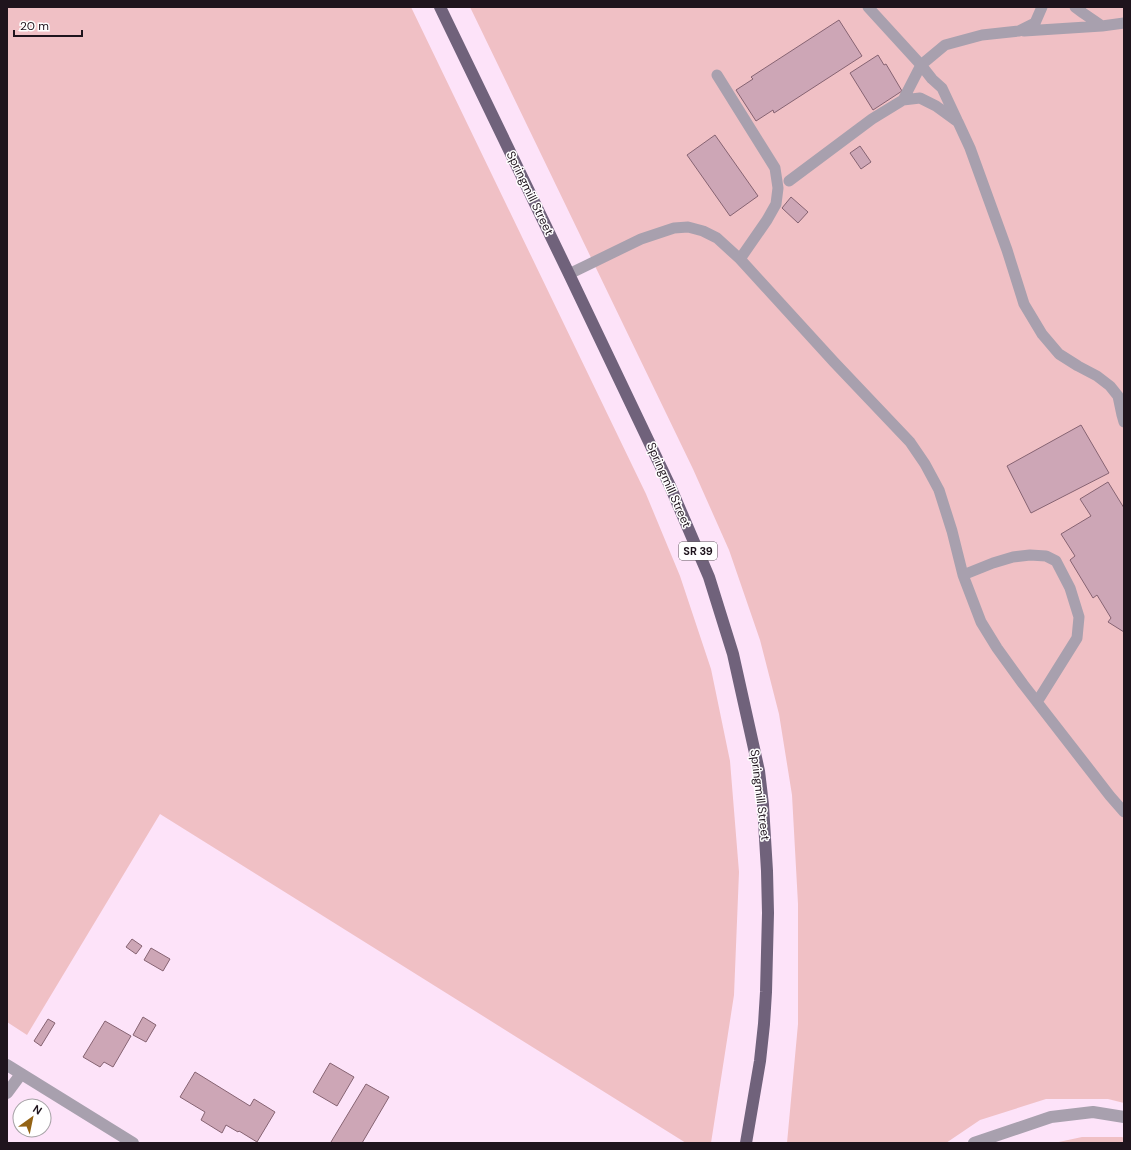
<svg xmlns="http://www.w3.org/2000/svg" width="1131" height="1150" viewBox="0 0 1131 1150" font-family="'DM Sans',sans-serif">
	<rect width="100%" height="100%" fill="#fde3f9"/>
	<path fill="#f0c0c5" d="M7 7H411L646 494 680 576 711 669 730 761 739 872 734 995 711 1143H686L160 814 27 1035 7 1022Z
		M470 7H1124V1103L1108 1099H1046L980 1120 946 1143H787L798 1024V904L792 795 779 714 760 640 729 550 693 469Z
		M1082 1137H1122L1124 1138V1143H1054Z"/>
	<path fill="#cda6b6" stroke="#866372" d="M839 20 862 56 774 113 773 110 756 121 736 90 753 79 751 77Z
		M878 55 884 65 886 64 902 91 873 110 850 73Z
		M715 135 758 196 730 216 687 155Z
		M860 146 871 162 861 169 850 153Z
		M791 197 808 212 798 223 782 208Z
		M1081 425 1109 473 1031 513 1007 466Z
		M1108 482 1124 508V632L1108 622 1111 618 1097 595 1093 598 1070 560 1075 556 1061 534 1091 516 1080 499Z
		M132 939 142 946 136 954 126 947Z
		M151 948 170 959 163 971 144 960Z
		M143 1017 156 1025 146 1042 133 1035Z
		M48 1019 55 1023 41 1046 34 1041Z
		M105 1021 131 1036 113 1067 104 1062 100 1067 83 1057Z
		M330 1063 354 1077 337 1106 313 1092Z
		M195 1072 250 1106 254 1099 275 1112 257 1142 239 1131 238 1132 226 1125 222 1133 201 1120 205 1112 180 1097Z
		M366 1084 389 1097 362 1143H333L331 1142Z"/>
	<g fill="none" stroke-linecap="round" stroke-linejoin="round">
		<path stroke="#a8a0ae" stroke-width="11" d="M868 7 921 65 932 79 942 88 957 120
			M1075 7 1083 13 1102 26
			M1024 31 1102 26 1124 23
			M717 75 775 168 778 188 776 204 767 220 740 259
			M903 100 921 65 945 45 982 35 1019 31 1035 23 1042 7
			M789 181 872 119 903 100 920 98 936 106 958 122 970 148 1007 250 1024 304 1042 334 1059 354 1078 366 1097 376 1110 386 1118 396 1122 415 1124 422
			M569 274 641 239 674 228 688 227 703 231 717 238 740 259 834 362 910 442 925 464 939 490 952 531 963 575 981 622 997 648 1023 684 1110 796 1124 812
			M963 575 993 563 1013 557 1030 555 1046 556 1056 561 1070 588 1079 617 1077 638 1037 702"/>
		<path stroke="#a8a0ae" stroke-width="12" d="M7 1065 133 1143
			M7 1093 21 1074
			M974 1143 1051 1117 1093 1112 1124 1117"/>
		<path stroke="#70627b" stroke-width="12" d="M440 7 569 274 670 486 709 577 733 654 759 771 763 805 767 871 768 913 766 992 764 1024 760 1061 746 1143"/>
	</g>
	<g text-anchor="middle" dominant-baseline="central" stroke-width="3" stroke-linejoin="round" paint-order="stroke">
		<rect fill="#fff" stroke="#625a61" stroke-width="1" x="679" y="542" width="38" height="18" rx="3"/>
		<g font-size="11" font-weight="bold" fill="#1f141d">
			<text x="698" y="551">SR 39</text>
		</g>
		<g font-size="12" fill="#1f141d" stroke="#fff">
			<text transform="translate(530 193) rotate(64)">Springmill Street</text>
			<text transform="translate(669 485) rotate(66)">Springmill Street</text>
			<text transform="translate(760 795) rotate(83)">Springmill Street</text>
		</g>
	</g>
	<rect width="1131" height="1150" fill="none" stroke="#1f141d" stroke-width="16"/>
	<g transform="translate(32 1118) rotate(33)"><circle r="19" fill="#ffffff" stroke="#a5a1a5"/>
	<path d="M0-3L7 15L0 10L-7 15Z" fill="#946314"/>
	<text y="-6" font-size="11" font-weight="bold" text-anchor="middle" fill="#1f141d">N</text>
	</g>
	<path d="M14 30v6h68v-6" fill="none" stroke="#1f141d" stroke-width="2"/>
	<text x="20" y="30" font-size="12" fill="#1f141d" stroke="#ffffff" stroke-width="3" paint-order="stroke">20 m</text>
</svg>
